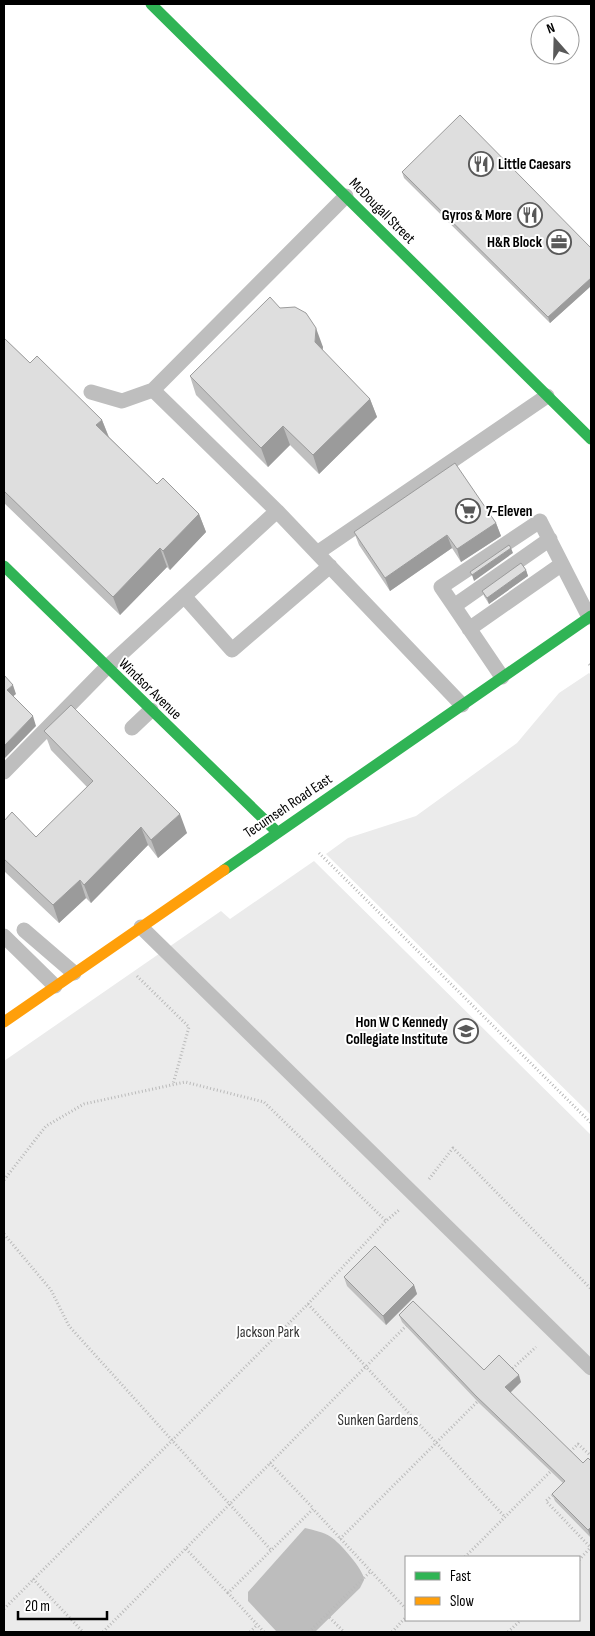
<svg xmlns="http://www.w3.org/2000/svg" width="595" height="1636" viewBox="0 0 595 1636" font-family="'Sofia Sans Condensed',sans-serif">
	<rect width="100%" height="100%" fill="#fff"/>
	<path fill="#ebebeb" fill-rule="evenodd" d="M589 673 591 675V1115L326 854 348 838 416 816 517 743 559 693Z
		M314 861 591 1135V1632H4V1061L221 911 230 919ZM406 1557H579V1620H406Z"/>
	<path fill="#bdbdbd" d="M305 1528C313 1530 324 1532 331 1537 339 1542 365 1571 364 1580L360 1588 315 1632H277L248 1601V1592Z"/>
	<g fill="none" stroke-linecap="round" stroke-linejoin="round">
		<path stroke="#b9b9b9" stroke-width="3" stroke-dasharray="1 2.5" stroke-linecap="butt" d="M589 664 591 666
			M319 853 591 1123
			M137 976 189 1027 173 1084
			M429 1179 453 1148 591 1289
			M4 1180 46 1126 84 1104 185 1082 264 1102 386 1221 399 1210
			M4 1234 51 1290 69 1326 271 1550
			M308 1304 505 1517
			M510 1371 536 1347
			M568 1454 578 1444 591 1456
			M270 1463 313 1508
			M555 1493 546 1501 591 1548
			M340 1539 479 1400
			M186 1549 228 1593
			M465 1557 553 1469
			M579 1560 591 1547
			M33 1579 83 1632
			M4 1609 308 1304 386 1221
			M327 1615 344 1632
			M103 1632 409 1323
			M250 1632 257 1625
			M264 1632 228 1593 313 1509 406 1609
			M309 1632 371 1571
			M392 1632 406 1617
			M508 1632 521 1620"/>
		<path stroke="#bebebe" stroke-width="15" d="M153 390 277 511 462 705
			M91 392 122 401 153 390 346 196
			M317 553 547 396
			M184 596 232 650 330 566
			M454 606 441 587 540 521 589 617
			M469 629 562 564
			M502 677 454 606 550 539
			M132 728 151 710
			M4 772 107 667 277 511
			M141 927 591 1368
			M24 930 74 973
			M4 936 55 986"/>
		<path stroke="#30b455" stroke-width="11" d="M151 4 591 439
			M4 566 277 832
			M224 870 591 616"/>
		<path stroke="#ff9f0a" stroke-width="11" d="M4 1022 224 870"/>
	</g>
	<path fill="#bfbfbf" d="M402 172 591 248V286L550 323 404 178Z
		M280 308 323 347 322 350 370 399 377 417 319 474 290 445 268 467 196 395 190 376Z
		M4 338 30 363 102 420 109 437 157 484 199 514 206 532 170 570 167 567 120 615 4 503Z
		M496 523 501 536 461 562 452 548 390 591 359 545 354 532Z
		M526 570 528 576 489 604 484 596 482 591Z
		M44 731 187 833 158 858 148 845 91 903 86 898 59 923 4 871V821L36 837 87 787 51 750Z
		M344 1277 414 1285 417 1294 386 1325 347 1286Z
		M399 1315 484 1370 521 1382 510 1392 583 1463 591 1538 555 1501 552 1494 563 1483 479 1403 402 1322Z"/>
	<path fill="#9b9b9b" d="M591 278V286L550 323 548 317Z
		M316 328 323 347 321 361 315 342Z
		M370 399 377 417 319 474 313 455Z
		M102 420 109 438 96 425Z
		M283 426 290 445 268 467 261 448Z
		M199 514 206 532 170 570 163 551Z
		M496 523 501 536 461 562 457 549Z
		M447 535 452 548 390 591 385 578Z
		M160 548 167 567 120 615 113 597Z
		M511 548 513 553 474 581 472 575Z
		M526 570 528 576 489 604 487 598Z
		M13 685 16 694 10 699 7 690Z
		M33 716 36 726 4 759V746Z
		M180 814 187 833 158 858 151 840Z
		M141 827 148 845 91 903 84 885Z
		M80 880 86 898 59 923 53 905Z
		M414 1285 417 1294 386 1325 383 1316Z
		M519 1375 521 1382 508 1395 505 1387Z
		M591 1527V1538L588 1530Z"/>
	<path fill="#dedede" stroke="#9b9b9b" d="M460 115 591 248V278L548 317 402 172Z
		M270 297 280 308 295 307 306 313 316 328 315 342 370 399 313 455 283 426 261 448 190 376Z
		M4 338 30 363 37 356 102 420 96 425 157 484 163 478 199 514 163 551 160 548 113 597 4 491Z
		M455 463 496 523 457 549 447 535 385 578 354 532Z
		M509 545 511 548 472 575 470 572Z
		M521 563 526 570 487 598 482 591Z
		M4 675 13 685 7 690 33 716 4 746Z
		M71 705 180 814 151 840 141 827 84 885 80 880 53 905 4 859V821L12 812 36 837 93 781 44 731Z
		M375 1246 414 1285 383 1316 344 1277Z
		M413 1301 484 1370 499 1355 519 1375 505 1387 583 1463 588 1458 591 1461V1527L588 1530 552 1494 565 1481 476 1396 399 1315Z"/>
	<defs>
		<symbol id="restaurant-ring" viewBox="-11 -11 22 22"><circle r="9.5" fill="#fff" stroke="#595959" stroke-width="1.5"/><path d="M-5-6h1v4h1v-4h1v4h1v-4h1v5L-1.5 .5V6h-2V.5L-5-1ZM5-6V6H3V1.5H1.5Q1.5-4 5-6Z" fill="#595959"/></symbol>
		<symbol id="office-ring" viewBox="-11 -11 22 22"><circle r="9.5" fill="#fff" stroke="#595959" stroke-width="1.5"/><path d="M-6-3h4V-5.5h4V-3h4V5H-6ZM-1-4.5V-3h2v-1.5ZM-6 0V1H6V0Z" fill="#595959"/></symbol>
		<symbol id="supermarket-ring" viewBox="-11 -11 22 22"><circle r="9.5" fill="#fff" stroke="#595959" stroke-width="1.5"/><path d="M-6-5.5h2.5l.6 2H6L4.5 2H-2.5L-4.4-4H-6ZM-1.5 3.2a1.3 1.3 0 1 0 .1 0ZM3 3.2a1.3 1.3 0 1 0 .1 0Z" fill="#595959"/></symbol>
		<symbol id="school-ring" viewBox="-11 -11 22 22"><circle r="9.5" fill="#fff" stroke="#595959" stroke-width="1.5"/><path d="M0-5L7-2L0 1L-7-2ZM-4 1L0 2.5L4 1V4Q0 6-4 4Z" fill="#595959"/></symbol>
	</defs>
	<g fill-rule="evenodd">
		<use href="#restaurant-ring" x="467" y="150" width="28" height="28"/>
		<use href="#restaurant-ring" x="516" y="201" width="28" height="28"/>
		<use href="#office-ring" x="545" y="228" width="28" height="28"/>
		<use href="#supermarket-ring" x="454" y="497" width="28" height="28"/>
		<use href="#school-ring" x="452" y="1017" width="28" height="28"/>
	</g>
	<g text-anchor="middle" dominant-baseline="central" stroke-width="4" stroke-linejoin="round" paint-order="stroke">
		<g font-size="15" font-weight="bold" fill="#000" stroke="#fff" text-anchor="end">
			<text x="498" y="164" text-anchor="start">Little Caesars</text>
			<text x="512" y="215">Gyros &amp; More</text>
			<text x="542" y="242">H&amp;R Block</text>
			<text x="486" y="511" text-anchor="start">7-Eleven</text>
			<text x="448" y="1022">Hon W C Kennedy<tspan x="448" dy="17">Collegiate Institute</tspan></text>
		</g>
		<g font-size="15" fill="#000" stroke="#fff">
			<text transform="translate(382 211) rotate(45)">McDougall Street</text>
			<text transform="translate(150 689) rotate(44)">Windsor Avenue</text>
			<text transform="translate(288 806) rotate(-34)">Tecumseh Road East</text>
		</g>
		<g font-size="15" fill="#313131" stroke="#fff">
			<text x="268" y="1332">Jackson Park</text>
			<text x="378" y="1420">Sunken Gardens</text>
		</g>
	</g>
	<rect width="595" height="1636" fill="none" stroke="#000000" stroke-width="10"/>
	<rect x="405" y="1556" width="175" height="65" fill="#ffffff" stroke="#999999"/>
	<rect x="415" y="1572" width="25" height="8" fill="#30b455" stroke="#999999"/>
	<text x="450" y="1581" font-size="15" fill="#000000">Fast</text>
	<rect x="415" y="1597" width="25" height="8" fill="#ff9f0a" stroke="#999999"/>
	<text x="450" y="1606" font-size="15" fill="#000000">Slow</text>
	<g transform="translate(555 40) rotate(340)"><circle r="24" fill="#ffffff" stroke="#999999"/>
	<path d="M0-4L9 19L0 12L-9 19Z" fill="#595959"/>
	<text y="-8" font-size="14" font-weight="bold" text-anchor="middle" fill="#000000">N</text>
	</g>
	<path d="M18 1611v8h89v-8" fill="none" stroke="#000000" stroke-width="2.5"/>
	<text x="25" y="1611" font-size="15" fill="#000000" stroke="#ffffff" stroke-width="4" paint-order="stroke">20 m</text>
</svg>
